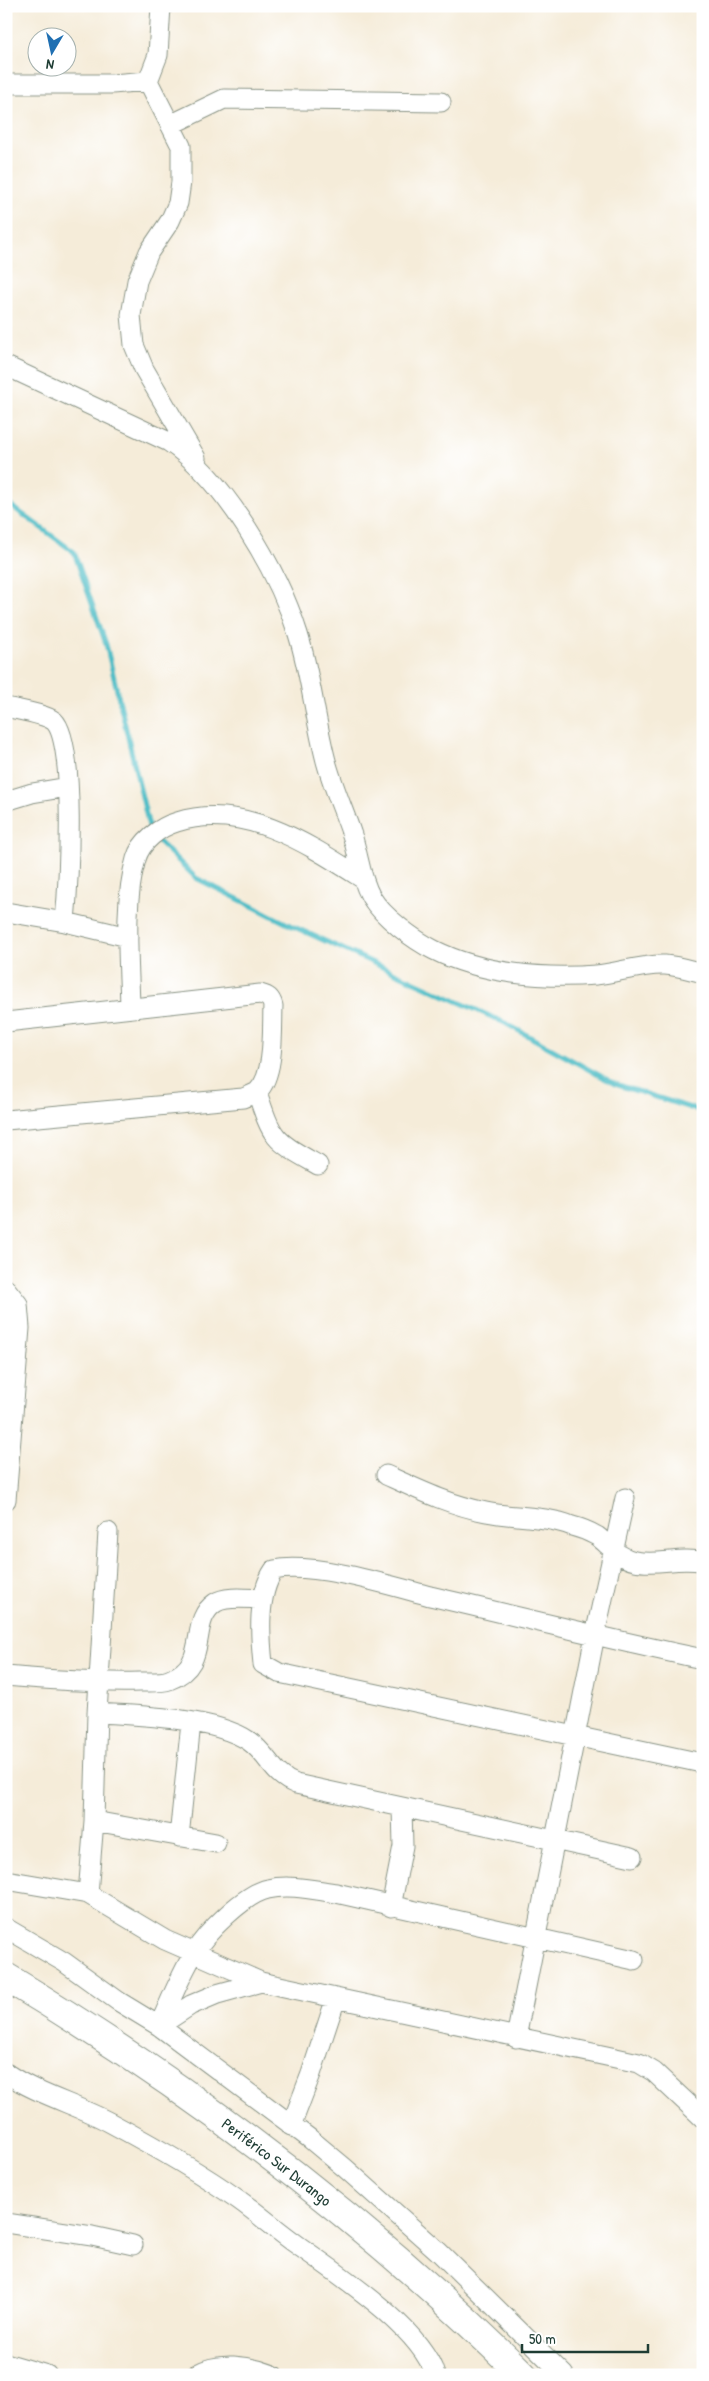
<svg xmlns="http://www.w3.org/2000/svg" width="709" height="2381" viewBox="0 0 709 2381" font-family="'Patrick Hand',sans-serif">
	<rect width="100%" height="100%" fill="#fff"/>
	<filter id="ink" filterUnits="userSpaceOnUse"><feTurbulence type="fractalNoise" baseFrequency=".02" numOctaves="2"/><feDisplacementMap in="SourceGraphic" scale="10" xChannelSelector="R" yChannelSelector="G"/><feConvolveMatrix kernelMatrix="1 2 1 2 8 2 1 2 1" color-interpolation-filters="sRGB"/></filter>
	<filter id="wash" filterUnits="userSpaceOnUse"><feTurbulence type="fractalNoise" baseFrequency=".0096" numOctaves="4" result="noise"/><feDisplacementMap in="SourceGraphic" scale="20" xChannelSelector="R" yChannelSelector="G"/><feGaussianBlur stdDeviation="1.12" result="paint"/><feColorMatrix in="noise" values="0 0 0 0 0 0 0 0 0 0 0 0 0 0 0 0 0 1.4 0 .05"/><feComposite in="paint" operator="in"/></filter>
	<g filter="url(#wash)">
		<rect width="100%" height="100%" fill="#f5ecd9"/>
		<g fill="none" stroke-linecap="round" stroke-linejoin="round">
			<path stroke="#4fbdc6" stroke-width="5" d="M6 502 74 552 106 644 150 831
				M155 838 196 878 290 925 505 1023 615 1084 703 1112"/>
		</g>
	</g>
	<g filter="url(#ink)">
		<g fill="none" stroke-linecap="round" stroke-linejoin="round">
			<defs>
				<path id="minor" d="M161 6 158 55 148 81 181 146V182L178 203 170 221 149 252 137 281 131 315 134 345 144 369 196 458
					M6 84H112L148 81
					M170 125 224 99 441 102
					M6 366 169 442C225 479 278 571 298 634 311 676 315 719 326 761 333 787 344 811 352 835 359 856 360 878 371 897 383 917 414 940 434 950 482 974 543 979 596 975 618 973 642 964 665 965 678 966 690 970 703 973
					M6 707C18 710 45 714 54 721 77 742 68 889 65 922
					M6 801 32 793 68 787
					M6 912 65 922 128 937
					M130 1007C129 960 123 904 136 859 141 841 160 827 177 822 244 801 308 844 363 879
					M6 1022 260 994C268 996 271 998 273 1006 272 1029 275 1074 258 1091 254 1094 248 1096 243 1098L6 1120
					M257 1092C273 1141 274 1140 318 1165
					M6 1289 18 1304 20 1328 6 1500
					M386 1475C419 1490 450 1505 486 1512 515 1518 544 1515 572 1526 580 1528 590 1532 597 1536 609 1545 619 1558 635 1561 658 1566 680 1556 703 1562
					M6 1676C51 1680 95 1683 139 1682 148 1682 161 1683 169 1680 212 1664 187 1622 215 1603 226 1595 250 1599 263 1599
					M97 1713C138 1715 215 1718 249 1741 269 1755 272 1775 296 1784L632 1857
					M697 1762 279 1673 263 1664C260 1635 257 1595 274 1570 315 1562 388 1585 430 1596 521 1617 611 1640 703 1659
					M94 1821 216 1843
					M179 1837 191 1723
					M6 1880 88 1894 165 1940 261 1982 639 2063 654 2072 703 2118
					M88 1894 94 1821 97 1713 108 1532
					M391 1907 403 1846 402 1807
					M6 1928 64 1962 118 2001 159 2026 309 2138 345 2168 438 2251 564 2375
					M159 2026C170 2002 180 1976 194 1953 206 1933 244 1894 268 1889 290 1884 314 1890 336 1893L634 1960
					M159 2026 191 2005 217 1994 261 1982
					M516 2038 595 1635 625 1498
					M6 2073C38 2095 75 2104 109 2122 154 2146 198 2171 239 2200 260 2215 279 2232 299 2246 338 2274 422 2329 435 2375
					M291 2126 311 2074 336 1998
					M6 2223 92 2236 133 2245
					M6 2363 47 2375
					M195 2375C218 2361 249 2365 273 2375"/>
				<g id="highway">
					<path id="s1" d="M6 1977C193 2089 368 2222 523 2375"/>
				</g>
			</defs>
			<use href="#minor" stroke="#8a9486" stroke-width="21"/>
			<use href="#highway" stroke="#8a9486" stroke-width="30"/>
			<use href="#minor" stroke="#fff" stroke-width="19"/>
			<use href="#highway" stroke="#fff" stroke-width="28"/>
		</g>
	</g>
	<g text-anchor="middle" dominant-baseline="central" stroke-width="4.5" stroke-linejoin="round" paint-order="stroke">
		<g font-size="16" fill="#1f3d34" stroke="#fff">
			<text stroke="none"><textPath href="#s1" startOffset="328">Periférico Sur Durango</textPath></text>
		</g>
	</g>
	<rect width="709" height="2381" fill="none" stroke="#fff" stroke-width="25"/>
	<g transform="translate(52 52) rotate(189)"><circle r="24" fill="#ffffff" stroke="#a5b1ae"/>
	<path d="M0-4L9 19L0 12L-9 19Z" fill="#1f6fb2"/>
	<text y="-8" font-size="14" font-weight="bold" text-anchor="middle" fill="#1f3d34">N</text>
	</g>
	<path d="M522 2344v8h126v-8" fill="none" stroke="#1f3d34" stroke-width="2.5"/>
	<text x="529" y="2344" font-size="15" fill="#1f3d34" stroke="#ffffff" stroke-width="4" paint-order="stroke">50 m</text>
</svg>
